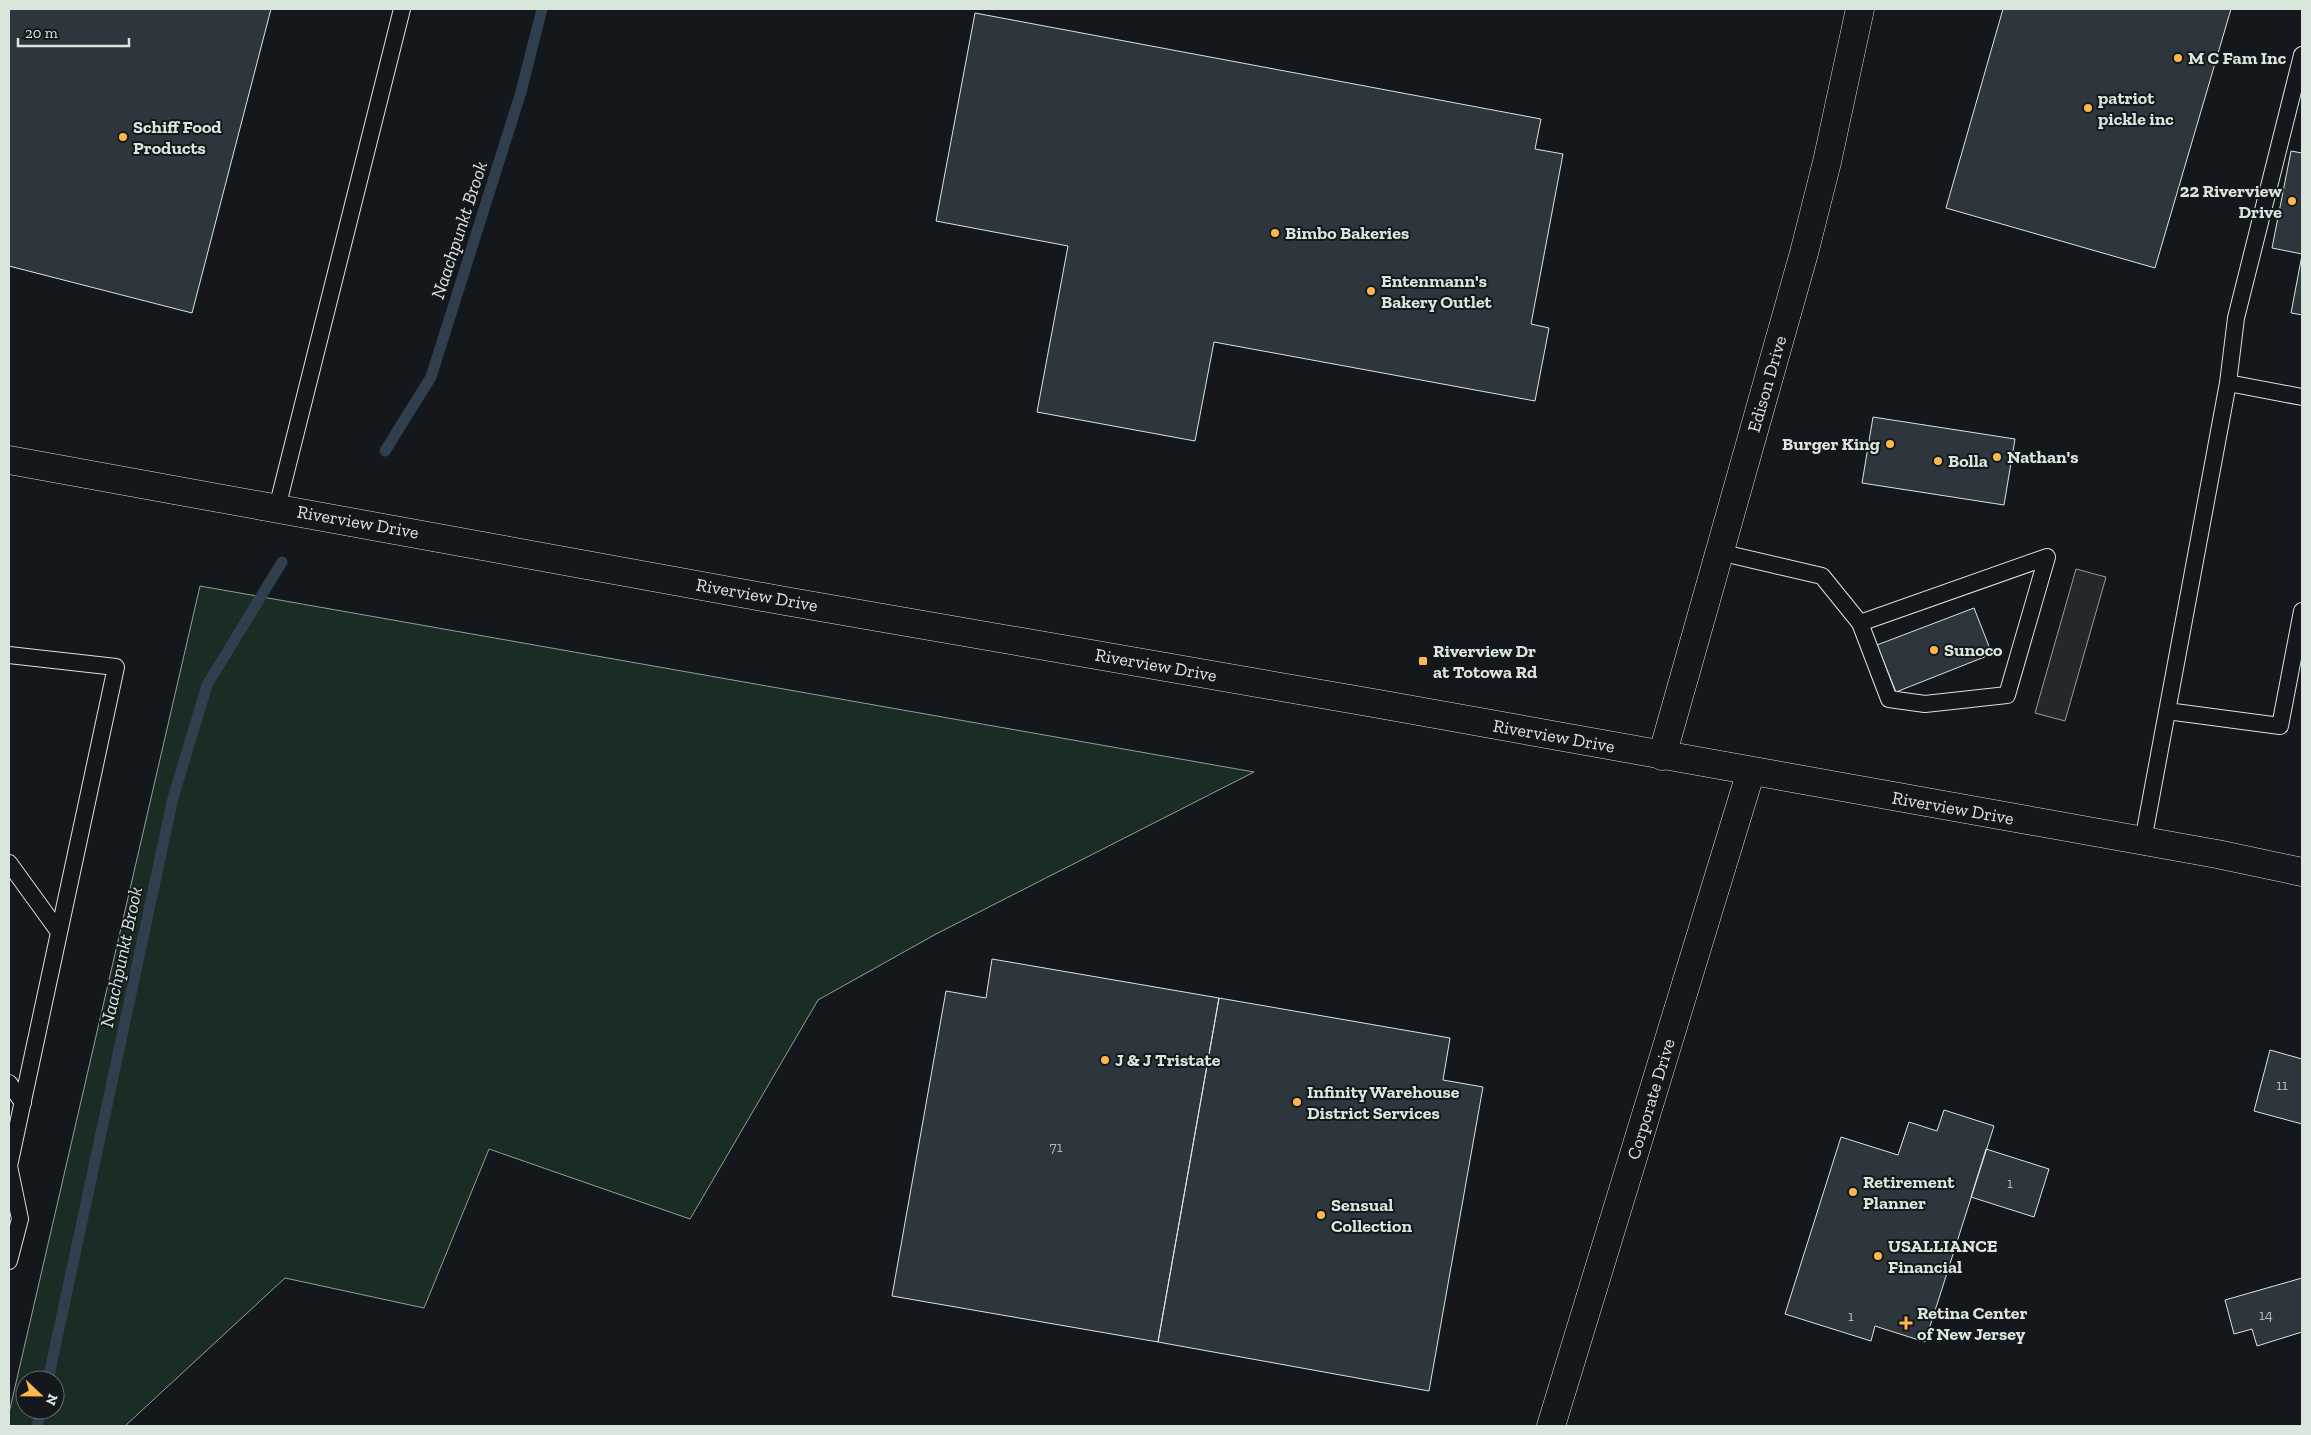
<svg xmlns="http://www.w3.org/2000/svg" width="2311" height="1435" viewBox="0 0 2311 1435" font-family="'Zilla Slab',serif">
	<rect width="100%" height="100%" fill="#14181c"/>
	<path fill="#1a2d24" stroke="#939e99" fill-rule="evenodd" d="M200 586 1254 772 936 934 818 1000 690 1219 489 1149 424 1308 285 1278 125 1426H9V1413ZM25 1380H55V1410H25Z"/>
	<path fill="#24282b" stroke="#939e99" d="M2076 569 2106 577 2065 721 2035 713Z"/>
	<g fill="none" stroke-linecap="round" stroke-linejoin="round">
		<path stroke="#2f3f4d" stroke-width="11" d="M385 451 431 377 521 92 542 9
			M48 1380 173 798 207 685 282 562
			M37 1426 41 1410"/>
	</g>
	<path fill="#2c363c" stroke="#d8e6dc" d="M9 9H271L192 313 9 266Z
		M2003 9H2231L2155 268 1946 208Z
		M975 13 1541 119 1535 149 1563 154 1531 324 1549 328 1535 401 1214 342 1195 441 1037 412 1068 246 936 221Z
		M2291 151 2302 153V254L2272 248Z
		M2302 255V315L2291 313Z
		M1873 417 2015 439 2004 505 1862 483Z
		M1974 608 1992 654 1896 692 1877 645Z
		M992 959 1219 998 1158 1342 892 1296 946 991 986 998Z
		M1219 998 1450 1038 1443 1080 1483 1087 1429 1391 1158 1342Z
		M2270 1050 2302 1059V1124L2254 1111Z
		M1944 1110 1994 1126 1925 1342 1875 1326 1871 1341 1785 1314 1841 1137 1898 1155 1909 1122 1937 1131Z
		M1986 1149 2049 1169 2034 1217 1971 1197Z
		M2302 1278V1332L2257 1346 2252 1329 2234 1334 2225 1300Z"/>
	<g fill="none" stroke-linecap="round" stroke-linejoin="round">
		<defs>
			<path id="lane" d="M2228 383 2302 397
				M277 508 402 9
				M1719 552 1822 576 1860 623 1889 699 1925 704 2007 695 2047 557 1860 623
				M9 655 116 667 9 1166 20 1219 9 1261
				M2167 711 2280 726 2302 611
				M2143 841 2228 383 2236 318 2302 55
				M9 863 59 932
				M9 1083 23 1103"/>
			<path id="street" d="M1551 1426 1751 771"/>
			<path id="secondary" d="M1662 756 1804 253 1827 162 1860 9"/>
			<path id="primary" d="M9 460 785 601 1379 704 2217 854 2302 872"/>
		</defs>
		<use href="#lane" stroke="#d8e6dc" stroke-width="18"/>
		<use href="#street" stroke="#d8e6dc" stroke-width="29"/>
		<use href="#secondary" stroke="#d8e6dc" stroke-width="29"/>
		<use href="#primary" stroke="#d8e6dc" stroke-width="29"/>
		<use href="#lane" stroke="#14181c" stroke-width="16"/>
		<use href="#street" stroke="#14181c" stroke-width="28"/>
		<use href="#secondary" stroke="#14181c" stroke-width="28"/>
		<use href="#primary" stroke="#14181c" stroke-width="28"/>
	</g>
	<g fill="#ffb74d" stroke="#14181c" stroke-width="2">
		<circle cx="2178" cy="58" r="5"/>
		<circle cx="2088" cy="108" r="5"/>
		<circle cx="123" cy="137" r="5"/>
		<circle cx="2292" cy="201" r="5"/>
		<circle cx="1275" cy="233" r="5"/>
		<circle cx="1371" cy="291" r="5"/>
		<circle cx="1890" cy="444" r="5"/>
		<circle cx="1997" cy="457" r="5"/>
		<circle cx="1938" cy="461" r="5"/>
		<circle cx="1934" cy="650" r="5"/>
		<rect x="1418" y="656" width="10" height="10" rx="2.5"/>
		<circle cx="1105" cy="1060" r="5"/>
		<circle cx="1297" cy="1102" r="5"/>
		<circle cx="1853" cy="1192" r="5"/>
		<circle cx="1321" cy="1215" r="5"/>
		<circle cx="1878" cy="1256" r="5"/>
		<path d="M1903.5 1315.5h5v5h5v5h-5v5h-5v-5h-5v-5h5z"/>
	</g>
	<g text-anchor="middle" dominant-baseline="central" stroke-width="4" stroke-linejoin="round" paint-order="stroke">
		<g font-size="15" fill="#adbab4">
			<text x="2282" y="1085">11</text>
			<text x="1056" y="1147">71</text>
			<text x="2010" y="1183">1</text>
			<text x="2266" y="1315">14</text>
			<text x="1851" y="1316">1</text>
		</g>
		<g font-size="18" font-weight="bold" fill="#d8e6dc" stroke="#14181c" text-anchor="start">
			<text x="2188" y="58">M C Fam Inc</text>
			<text x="2098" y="98">patriot<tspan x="2098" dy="21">pickle inc</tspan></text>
			<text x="133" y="127">Schiff Food<tspan x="133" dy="21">Products</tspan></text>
			<text x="2282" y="191" text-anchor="end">22 Riverview<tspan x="2282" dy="21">Drive</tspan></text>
			<text x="1285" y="233">Bimbo Bakeries</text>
			<text x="1381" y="281">Entenmann's<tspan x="1381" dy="21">Bakery Outlet</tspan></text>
			<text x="1880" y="444" text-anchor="end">Burger King</text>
			<text x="2007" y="457">Nathan's</text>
			<text x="1948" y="461">Bolla</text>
			<text x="1944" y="650">Sunoco</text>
			<text x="1433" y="651">Riverview Dr<tspan x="1433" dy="21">at Totowa Rd</tspan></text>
			<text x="1115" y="1060">J &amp; J Tristate</text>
			<text x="1307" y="1092">Infinity Warehouse<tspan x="1307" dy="21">District Services</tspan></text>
			<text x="1863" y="1182">Retirement<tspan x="1863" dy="21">Planner</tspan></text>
			<text x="1331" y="1205">Sensual<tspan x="1331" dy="21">Collection</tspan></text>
			<text x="1888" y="1246">USALLIANCE<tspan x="1888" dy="21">Financial</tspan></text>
			<text x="1917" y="1313">Retina Center<tspan x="1917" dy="21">of New Jersey</tspan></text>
		</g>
		<g font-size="18" fill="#d8e6dc" stroke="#14181c">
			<text transform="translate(1767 384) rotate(-74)">Edison Drive</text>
			<text transform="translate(358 522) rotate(10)">Riverview Drive</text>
			<text transform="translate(757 595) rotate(10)">Riverview Drive</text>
			<text transform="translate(1156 665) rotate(10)">Riverview Drive</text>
			<text transform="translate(1554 736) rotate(10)">Riverview Drive</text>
			<text transform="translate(1953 808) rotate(10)">Riverview Drive</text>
			<text transform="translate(1651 1099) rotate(-73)">Corporate Drive</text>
		</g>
		<g font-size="19" font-style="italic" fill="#d8e6dc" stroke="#14181c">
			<text transform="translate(459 230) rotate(-72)">Naachpunkt Brook</text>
			<text transform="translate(121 957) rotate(-78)">Naachpunkt Brook</text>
		</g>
	</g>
	<rect width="2311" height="1435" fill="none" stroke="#d8e6dc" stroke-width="20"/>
	<g transform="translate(40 1395) rotate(112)"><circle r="24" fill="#14181c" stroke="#626a69"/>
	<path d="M0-4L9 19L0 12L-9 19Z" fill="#ffb74d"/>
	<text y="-8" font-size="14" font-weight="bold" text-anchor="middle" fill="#d8e6dc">N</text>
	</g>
	<path d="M18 38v8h111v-8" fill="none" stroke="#d8e6dc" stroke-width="2.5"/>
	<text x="25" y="38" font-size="15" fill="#d8e6dc" stroke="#14181c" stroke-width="4" paint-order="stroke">20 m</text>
</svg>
